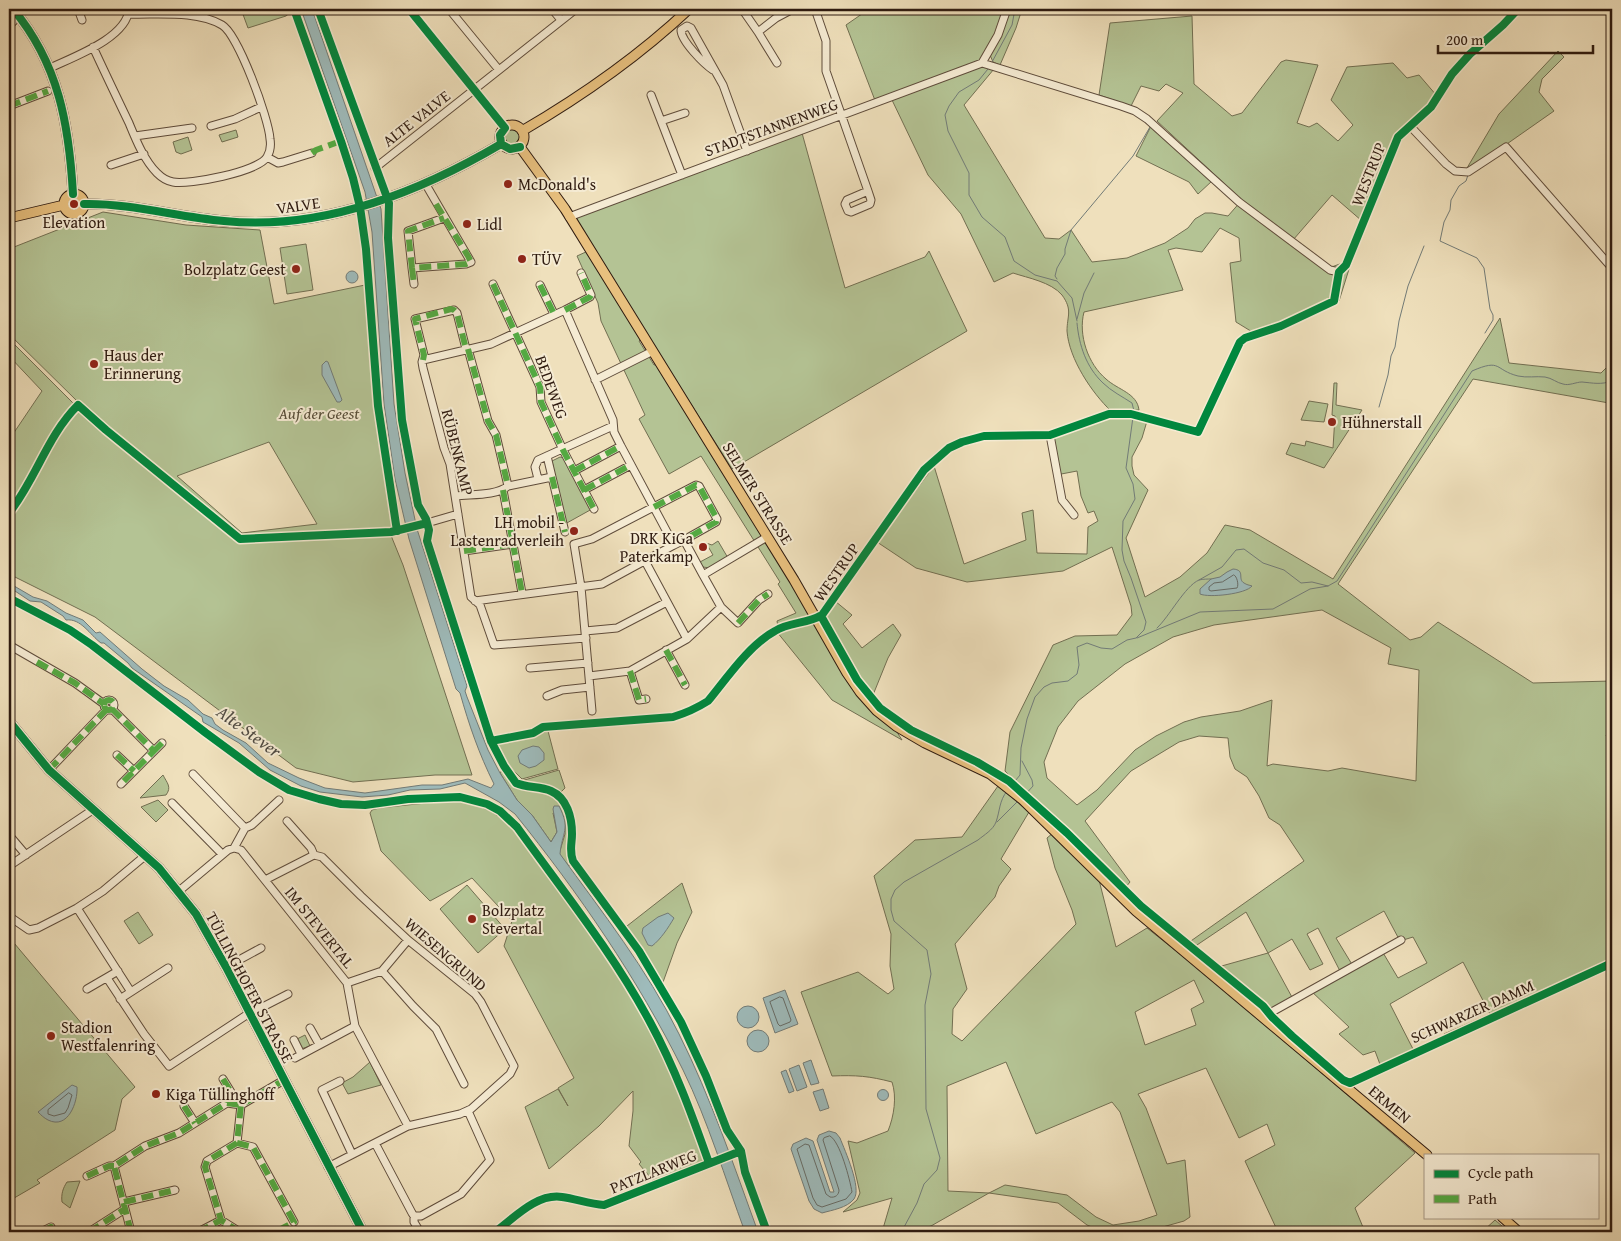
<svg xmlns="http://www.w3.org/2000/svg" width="1621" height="1241" viewBox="0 0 1621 1241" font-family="'Gentium Book Plus',serif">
	<rect width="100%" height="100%" fill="#efe0bc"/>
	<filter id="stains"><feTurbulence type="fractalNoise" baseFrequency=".004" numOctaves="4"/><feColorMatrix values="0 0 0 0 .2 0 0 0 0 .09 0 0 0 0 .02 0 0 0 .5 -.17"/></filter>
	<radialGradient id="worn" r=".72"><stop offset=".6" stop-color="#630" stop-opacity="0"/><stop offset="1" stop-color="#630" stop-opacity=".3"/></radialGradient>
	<path fill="#b4c394" stroke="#726f52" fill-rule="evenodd" d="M241 9H292V11L286 16 248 28Z
		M869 9H1004C998 27 992 48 978 62L876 103 846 25Z
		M1009 9H1022L1016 28 1000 65 993 62 990 55Z
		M1192 16 1194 84 1232 116 1242 113 1281 62 1286 60 1318 65 1297 123 1309 127 1317 123 1338 141 1353 125 1331 100 1347 67 1393 63 1407 78 1419 75 1437 96 1397 137 1362 221 1332 195 1293 240 1329 268 1345 262 1344 272 1348 265 1350 266 1339 301 1335 303 1339 285 1332 299 1281 323 1254 333 1236 322 1230 263 1241 261 1239 238 1220 228 1202 252 1176 248 1168 250 1183 290 1084 312C1078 335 1088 364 1106 379 1118 390 1137 393 1139 410L1111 411C1092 393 1069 359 1067 331 1067 316 1073 310 1062 295 1051 282 1028 278 1013 273L994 282 961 214 928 175 892 100 982 66 994 69 964 105 1045 238 1059 239 1071 230 1092 262 1127 258 1165 243 1188 228 1195 219 1205 213H1212L1228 216 1242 200 1157 121 1183 93 1166 84 1159 91 1141 86 1131 106 1099 95 1110 23Z
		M1558 51 1564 57 1542 79 1539 92 1554 111 1504 146 1467 168 1499 114Z
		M1151 126 1212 181 1198 194 1189 182 1136 156Z
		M503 138a9 9 0 1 1 18 0a9 9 0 1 1-18 0Z
		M236 130 238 137 222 142 219 135Z
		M802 133 845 288 925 257 929 251 967 331 732 469 573 217Z
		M188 137 192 150 181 154 176 152 173 142Z
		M68 204a6 6 0 1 1 12 0a6 6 0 1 1-12 0Z
		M103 212 186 225 260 230 274 304 365 285 375 408 380 449 395 529 364 533 241 538 153 467 79 403 9 334V249ZM269 442 317 524 242 533 177 476Z
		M306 244 313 290 287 294 280 248Z
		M588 251 642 338 639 341 654 365 658 364 815 618 778 627 777 621 796 613 778 584 780 582 701 456 669 474 639 419 645 415 601 321 598 303 577 256Z
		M1500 318 1509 363 1601 373 1612 362V400L1609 403 1473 379 1338 584 1410 640 1421 637 1438 622 1533 683 1612 681V733L1606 735 1612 750V959L1446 1037 1444 1034 1490 1014 1463 962 1390 1004 1414 1051 1381 1067 1375 1051 1363 1055 1339 1034 1349 1027 1310 990 1341 973 1318 928 1307 934 1323 964 1310 970 1292 939 1268 953 1293 999 1269 1011 1218 967 1268 953 1246 912 1194 947 1188 943 1304 861 1280 825 1269 818 1259 796 1247 777 1235 769 1230 757 1228 738 1199 736 1179 742 1131 771 1085 821 1130 882 1125 888 1039 807 1005 771 1010 732 1053 645 1075 636 1117 635 1132 615 1131 606 1112 547 1063 571 967 582 916 568 877 542 934 466 964 564 1026 540 1022 513 1033 510 1037 553 1087 554 1088 527 1098 521 1094 511 1088 513 1081 496 1077 471 1056 475 1050 436 1109 415 1131 416 1147 421 1142 438 1132 457V466L1134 475 1148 490 1126 538 1145 597 1180 577 1207 553 1225 525 1250 530 1333 579ZM1322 610 1391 648 1388 664 1419 670 1416 781 1342 768 1328 771 1273 764 1267 766 1272 700 1240 711 1201 717 1184 722 1156 736 1135 750 1097 790 1077 805 1047 778 1044 762 1058 727 1078 701 1125 664 1173 637 1214 625ZM1384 911 1400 941 1413 937 1427 963 1398 978 1382 951 1353 966 1336 938Z
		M9 339 76 406C47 437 35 479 9 512V440L42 391 9 356Z
		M1334 383H1337L1336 405 1362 410 1324 468 1286 454 1291 443 1305 446 1306 441 1333 448 1335 416 1332 415Z
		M1309 401 1328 404 1324 422 1301 420Z
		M77 407 240 540 362 536 390 533 403 565 472 775H435L353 782 296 768 95 617 9 574V514L26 489 55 435Z
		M560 457 565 458 592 509 565 524 552 461Z
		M718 541 728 558 710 568 703 567 700 562 713 555 706 543 712 545Z
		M835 601 852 615 843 624 862 648 893 624 901 635 888 658 873 695 857 675 824 618Z
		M817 623 835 657 895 729 902 740 832 700 777 632Z
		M548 731 558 769 522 779 507 764 496 744Z
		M506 765 521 781 559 770 565 788 557 796C568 807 572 821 571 836 570 847 567 853 573 863L569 866 559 854 565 834V817L553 813 557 832 551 842 532 815 517 800 500 773Z
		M163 775C167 783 172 787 166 795L140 798Z
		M998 786 1029 812 1001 859 1011 869 999 886 995 897 955 944 967 989 953 1009 952 1034 962 1041 1076 924 1072 910 1055 868 1047 838 1053 833 1099 880 1116 947 1147 928 1214 981 1415 1153 1355 1208 1365 1232H1278L1245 1161 1275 1145 1267 1124 1239 1138 1206 1068 1138 1094 1146 1108 1167 1164 1185 1160 1190 1217 1184 1221 1145 1232H1104L1087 1225 1058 1203 989 1193 931 1226 911 1232H882L892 1198 843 1212 857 1200 860 1193 848 1141 857 1143 888 1131C894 1116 897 1097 892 1082 869 1076 856 1075 832 1076L801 992 858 972 888 994 894 989 890 966 891 934 874 876 915 840 962 837ZM1194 980 1204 1002 1191 1009 1196 1025 1145 1045 1135 1012ZM1006 1062 1036 1134 1112 1102 1120 1112 1157 1215 1139 1221 1113 1225 1096 1217 1067 1195 1005 1185 989 1193 948 1191 947 1086Z
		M158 800 168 810 156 822 141 807Z
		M454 800C480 805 493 809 512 828 559 892 611 955 649 1025 672 1069 690 1115 707 1161L655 1183 639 1164 641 1162 629 1146 633 1111V1091L599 1126 549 1169 525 1107 558 1089 568 1106 558 1088 574 1078 504 946 512 921 472 878 430 901 381 851 370 813 372 810 379 808Z
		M682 883 692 912 677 943 662 985 627 926Z
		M467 885 505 929 478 953 440 909Z
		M138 912 153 935 139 944 124 921Z
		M9 937 135 1087 122 1099 115 1130 37 1180 40 1183 9 1201Z
		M305 1035 310 1046 301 1049 295 1040Z
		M370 1062 381 1085 348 1094 342 1083 353 1077Z
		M80 1181 70 1208 62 1202C61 1194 63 1188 67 1182Z
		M1495 1220 1509 1232H1482Z"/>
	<path fill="#9ebbbb" stroke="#727b77" d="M301 9H312L381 209 394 404 405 473 417 529 467 686 465 691 467 697 488 750 500 773 517 800 532 815 551 842 557 832 553 809 554 806H559C571 829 562 832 560 854 602 912 647 969 679 1034 711 1098 734 1166 758 1232H745C725 1178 708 1121 683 1070 638 979 578 892 515 814L499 802 465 783 440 789 410 790 388 795 362 797 320 792 301 786 270 770 239 743 203 722 202 717 132 668 128 663 104 643H101C90 635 81 618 66 620L63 616 41 602 30 601 9 587V583L33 597 47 601 66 613 83 620 96 633 100 632 142 669 164 686 188 700 203 714 212 718 215 724 223 730 246 743 268 763 299 778 325 788 365 793 422 785H442L468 779 491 788 494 784C479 754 469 725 460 693L456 689 409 539 395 479 384 404 372 232 365 192Z
		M346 277a6 6 0 1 1 12 0a6 6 0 1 1-12 0Z
		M326 361 328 362 342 400 340 402H337L322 375V365Z
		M1233 569C1246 570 1237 579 1244 583 1247 585 1249 585 1252 586 1246 594 1209 598 1200 594V589L1211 579 1220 577 1227 572Z
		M533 746 539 747 544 753V760L536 766 529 768 520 763 518 756 522 750Z
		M668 913 674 918C668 928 661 939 652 946L648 945 642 933 643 928 658 917Z
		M785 990 798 1024 775 1033 763 998Z
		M737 1017a11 11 0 1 1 22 0a11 11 0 1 1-22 0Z
		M747 1041a11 11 0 1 1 22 0a11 11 0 1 1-22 0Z
		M811 1060 819 1083 811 1085 803 1063Z
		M799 1065 807 1087 797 1091 789 1069Z
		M786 1070 794 1091 789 1093 781 1072Z
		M72 1085 77 1087C78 1102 68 1130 48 1120 44 1118 41 1115 38 1112Z
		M823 1089 829 1108 820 1111 813 1092Z
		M877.5 1095a5.5 5.5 0 1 1 11 0a5.5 5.5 0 1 1-11 0Z
		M829 1131 836 1133 840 1138C845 1151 862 1188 854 1199 847 1208 832 1210 822 1213L814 1209 809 1201 791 1149 793 1144 806 1138 813 1141 830 1192H834L817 1140 819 1135Z"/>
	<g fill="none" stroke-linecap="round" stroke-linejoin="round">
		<path stroke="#666b66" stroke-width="1" d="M1234 575C1237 576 1239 585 1237 588L1211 591 1209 590V587L1214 583 1222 582Z
			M780 997 783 998 791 1020 790 1022 780 1026 778 1024 770 1002Z
			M69 1093 72 1095 68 1108 65 1113 54 1116 48 1114V1110Z
			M830 1136C840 1141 850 1180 852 1192L846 1199 822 1207 817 1205 813 1198 797 1149 805 1144 809 1145 826 1194 830 1197C835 1198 839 1195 839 1190L823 1140 824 1138Z"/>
		<path stroke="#727b77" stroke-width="1" d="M992 62 1012 25 1015 9
			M988 69 979 80 959 92 949 106 945 115 948 131 969 173V195L982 217 1005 237 1014 261 1035 275 1057 281 1072 298 1077 321
			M1468 175 1466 181 1459 186 1451 200 1450 210 1444 222 1440 241 1477 258 1484 268 1490 309 1493 315V320L1485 333
			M1057 279 1055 276 1057 268 1065 254V249L1071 230 1133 156 1150 127
			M1077 319 1084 293 1094 273
			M1077 323C1079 345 1086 367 1103 383 1111 391 1123 397 1132 403L1134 411
			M1247 334 1281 322 1330 300
			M1379 407 1388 375 1391 356 1395 347 1399 321 1408 286 1424 246
			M1199 580 1222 567 1236 550 1244 549 1263 563 1284 570 1301 583 1312 582 1328 586
			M1157 628C1169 617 1185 586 1199 580 1203 579 1208 579 1211 579
			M1137 638 1200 612 1273 609 1310 589 1328 586 1337 581 1472 371C1502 358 1494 370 1518 376 1527 378 1536 376 1545 377 1552 378 1557 383 1563 384 1569 386 1576 382 1582 382 1593 383 1601 385 1612 381
			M1022 761 1032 780 1033 786 1024 796
			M1011 786 1020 775 1021 748 1027 719 1035 697 1044 687 1052 683 1068 681 1077 674 1079 665 1077 647 1087 643 1101 648 1112 649 1127 640 1136 638 1144 630 1146 622 1131 578 1124 561 1122 550 1123 521 1135 499 1133 484 1126 468 1133 417
			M997 822 1019 800
			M897 1232 903 1229 917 1203 924 1184 937 1170 940 1158 926 1109 925 1005 931 974 927 950 894 921 891 910V899L895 890 904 882 978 840C984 835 993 830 996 822 1000 811 999 801 1007 791"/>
		<defs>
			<path id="minor" d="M78 9 82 20
				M409 9 505 128
				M449 9 499 70
				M552 9 561 20
				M742 9 758 32 776 18 793 9
				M815 9 826 41V71L868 191 871 200 870 204 851 212 848 211 845 204 847 200 868 191
				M9 25 13 22
				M758 32 777 63
				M93 47C105 73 117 98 129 123 136 140 144 160 157 173 161 177 167 181 173 182 189 185 258 172 267 157 270 152 271 145 270 139 269 119 238 34 222 25 196 10 157 15 128 14
				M982 63 1121 106 1135 111 1147 119 1239 202 1330 270 1339 272 1346 265 1398 137 1431 107 1452 74 1470 54 1503 25 1518 9
				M982 63 998 35 1007 9
				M50 68C73 57 127 38 129 9
				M713 70C704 64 681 41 681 30L687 26 691 28 723 85 747 151
				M651 95 682 175
				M9 106 48 91
				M661 121 685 113
				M211 126 235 119 261 107
				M1410 126 1446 164 1455 171 1468 172 1506 147 1612 268
				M135 136 192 128
				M267 157 278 163 283 162 312 153
				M111 165 144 154
				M375 168 576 9
				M425 183 471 262 466 264 412 268 408 231 444 218
				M569 217 982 63
				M412 268 414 284
				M493 284 540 387 541 402 563 450 594 509
				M540 285 554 314
				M565 310 590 297 591 295 581 273
				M466 349 457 313 454 310 415 319 424 355 422 362 423 368 444 448 450 464 471 597 480 605 494 645 586 638
				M468 349 488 421 496 435 508 486
				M423 360 491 344 565 310 613 420 614 432 621 446 674 545 684 540 703 575 767 537
				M595 380 653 351
				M574 471 621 446
				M552 477 565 532
				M538 479 535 467 538 460 613 426
				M503 490 522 593
				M584 490 631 465
				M456 496C471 494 496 496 508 486L552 477 547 456
				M427 523 458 514
				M464 551 513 544
				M645 561 687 639
				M475 601 602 584 674 545
				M721 607 738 623 759 600 768 594
				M585 631 617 628 667 602
				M9 645 75 683 104 704
				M666 650 685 685
				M530 668 588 663
				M630 671 639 700 646 699
				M589 676 630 671 687 639 721 607 703 575
				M547 696 562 690 590 687
				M104 705a5 5 0 1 1 10 0a5 5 0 1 1-10 0Z
				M112 709 154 751 121 784
				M592 711 581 587 574 544 592 539 696 485 699 486 717 519 716 522 684 540
				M543 727 673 717C686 713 697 708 708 701 727 678 749 645 775 631 789 622 807 624 822 615L924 470 941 454 949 448 962 442 984 436 1050 435 1062 500 1074 515
				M154 751 162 743
				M117 755 134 771
				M49 770 107 709
				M193 774 245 828 234 848
				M172 803 222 854
				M287 821 311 848 314 855
				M245 828 252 825 279 800
				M9 835 26 855
				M314 855 322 857 361 896 408 940 475 994 481 1002 514 1066 510 1074 471 1109 460 1114 408 1126 328 1167
				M9 866 94 809
				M265 880 314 855
				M179 891 228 850 234 848 241 850 347 983 355 1026 408 1126
				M10 917 29 930 38 928 77 908
				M226 967 261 948
				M382 971 413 1006 436 1029 464 1084
				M107 978 144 1034 169 1066 245 1016 288 994
				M347 983 382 971 408 940
				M87 989 118 971
				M131 992 77 908 103 891 146 855
				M120 999 168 968
				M1265 1019 1270 1013 1401 940
				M310 1028 319 1044
				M294 1040 301 1054
				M295 1058 355 1026
				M223 1079 231 1092 227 1103
				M340 1081 322 1090 352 1154
				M1345 1086 1358 1079 1612 963
				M184 1106 195 1123
				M237 1143 253 1147 294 1222
				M375 1143 412 1213 414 1216H421L461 1194 490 1160 468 1111
				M87 1176 109 1166H114
				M124 1202 175 1190
				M414 1216V1222L420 1232
				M41 1232 51 1227 53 1232
				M89 1232 125 1209
				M131 1232 114 1166 145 1146 179 1133 227 1103 241 1105
				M198 1232 221 1220
				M240 1232 221 1220 205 1167 207 1161 237 1143 241 1105 284 1080
				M495 1232C514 1218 537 1193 562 1197 576 1199 590 1204 604 1205L741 1151"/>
			<path id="major" d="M13 9C59 64 69 125 73 194
				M500 137a12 12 0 1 1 24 0a12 12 0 1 1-24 0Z
				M522 131C582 96 639 56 689 9
				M520 147 565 209 794 580 847 673 860 692 877 711 896 726 925 743 990 774 1023 800 1136 911 1427 1155
				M64 204a10 10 0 1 1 20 0a10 10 0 1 1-20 0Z
				M84 204C131 203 177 217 224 221 322 231 418 193 501 144
				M9 218 64 205
				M9 721 49 770 159 868 196 914 226 967 363 1232
				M1502 1217 1519 1232"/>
		</defs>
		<use href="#minor" stroke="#5f4c3b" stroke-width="9"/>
		<use href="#major" stroke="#2f1b10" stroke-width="11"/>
		<use href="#minor" stroke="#f5ebd3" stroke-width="7"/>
		<use href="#major" stroke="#e8c07e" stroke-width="9"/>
		<path stroke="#54a942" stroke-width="6" stroke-dasharray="12 6" stroke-linecap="butt" d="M9 106 48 91
			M312 153 316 150 341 141
			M436 204 468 256 471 262 466 264 412 268 408 231 444 218
			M412 268 414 284
			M493 284 540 387 541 402 563 450 594 509
			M540 285 554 314
			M565 310 590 297 591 295 581 273
			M468 349 488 421 496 435 508 486
			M423 360 424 355 415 319 451 309 454 310 457 313 466 349
			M574 471 621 446
			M552 477 565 532
			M503 490 522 593
			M584 490 631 465
			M654 507 696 485 699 486 717 519 716 522 684 540
			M464 551 513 544
			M738 623 759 600 768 594
			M666 650 685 685
			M37 662 75 683 104 704
			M630 671 639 700 646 699
			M104 705a5 5 0 1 1 10 0a5 5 0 1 1-10 0Z
			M112 709 154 751 121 784
			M154 751 162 743
			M117 755 134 771
			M49 770 107 709
			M223 1079 231 1092 227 1103
			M184 1106 195 1123
			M237 1143 253 1147 294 1222 275 1232
			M87 1176 109 1166H114
			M124 1202 175 1190
			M41 1232 51 1227 53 1232
			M89 1232 125 1209
			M131 1232 114 1166 145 1146 179 1133 227 1103 241 1105
			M198 1232 221 1220
			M240 1232 221 1220 205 1167 207 1161 237 1143 241 1105 284 1080"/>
		<defs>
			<path id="cycleway" d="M13 9C59 64 69 125 73 194
				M294 9 341 141 353 178 360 207 366 249 378 406 397 531
				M318 9 389 203 388 238 402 420 418 505 426 519 429 530 427 541 491 741 504 766 516 783C527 788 540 786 551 791 567 798 572 817 572 834 572 844 569 850 573 861L639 951 681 1022 706 1076 727 1130 741 1151 745 1172 767 1232
				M409 9 505 128 500 135 501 144 510 149 520 147
				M84 204C131 203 177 217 224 221 322 231 418 193 501 144
				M9 513C36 479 47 436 78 405L106 430 240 539 391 532 427 523
				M9 598 70 630 92 645 206 733 259 772 289 790 319 799 341 804 365 805 408 799 460 797 487 804 500 811 517 827C563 891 613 953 650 1022 675 1068 692 1115 709 1163
				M821 616 857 680 880 708 911 730 977 762 1009 781 1067 833 1141 906 1263 1006 1272 1017 1292 1036 1343 1080 1350 1083 1612 963
				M9 721 49 770 159 868 196 914 226 967 363 1232
				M491 741 533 733 543 727 673 717C686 713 697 708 708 701 727 678 749 645 775 631 789 622 807 624 822 615L924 470 949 448 962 442 984 436 1050 435 1109 414H1131L1198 432 1240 342 1245 338 1281 326 1334 301 1339 272 1346 265 1398 137 1431 107 1452 74 1470 54 1503 25 1518 9
				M495 1232C514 1218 537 1193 562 1197 576 1199 590 1204 604 1205L741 1151"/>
		</defs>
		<use href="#cycleway" stroke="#f5ebd3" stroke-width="11"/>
		<use href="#cycleway" stroke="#00873e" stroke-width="8"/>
	</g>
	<g fill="#8f2418" stroke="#f5ebd3" stroke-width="2">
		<circle cx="508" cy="184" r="5"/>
		<circle cx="74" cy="204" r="5"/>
		<circle cx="467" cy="224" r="5"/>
		<circle cx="522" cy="259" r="5"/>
		<circle cx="296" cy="269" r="5"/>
		<circle cx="94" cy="364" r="5"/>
		<circle cx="1332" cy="422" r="5"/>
		<circle cx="574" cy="531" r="5"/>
		<circle cx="703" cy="547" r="5"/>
		<circle cx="472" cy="919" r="5"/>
		<circle cx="51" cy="1036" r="5"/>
		<circle cx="156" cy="1094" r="5"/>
	</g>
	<g text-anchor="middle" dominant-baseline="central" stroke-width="4" stroke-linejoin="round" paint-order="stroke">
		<g font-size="16" fill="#2f1b10" stroke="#f5ebd3">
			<text transform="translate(416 118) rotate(-38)">ALTE VALVE</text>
			<text transform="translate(771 127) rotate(-20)">STADTSTANNENWEG</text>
			<text transform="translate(1368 174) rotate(-68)">WESTRUP</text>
			<text transform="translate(298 205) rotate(-8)">VALVE</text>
			<text transform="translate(552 387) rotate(70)">BEDEWEG</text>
			<text transform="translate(458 452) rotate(76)">RÜBENKAMP</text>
			<text transform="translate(758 493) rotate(58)">SELMER STRASSE</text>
			<text transform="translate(836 572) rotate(-55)">WESTRUP</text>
			<text transform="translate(320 927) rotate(51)">IM STEVERTAL</text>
			<text transform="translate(446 954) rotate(41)">WIESENGRUND</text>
			<text transform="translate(250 987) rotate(62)">TÜLLINGHOFER STRASSE</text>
			<text transform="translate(1472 1011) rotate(-24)">SCHWARZER DAMM</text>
			<text transform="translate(1390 1104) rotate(40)">ERMEN</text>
			<text transform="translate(653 1171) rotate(-22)">PATZLARWEG</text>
		</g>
		<g font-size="16" fill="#2f1b10" stroke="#f5ebd3" text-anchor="start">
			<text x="518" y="184">McDonald's</text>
			<text x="74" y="222" text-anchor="middle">Elevation</text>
			<text x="477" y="224">Lidl</text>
			<text x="532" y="259">TÜV</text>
			<text x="286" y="269" text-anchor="end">Bolzplatz Geest</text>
			<text x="104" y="355">Haus der<tspan x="104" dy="18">Erinnerung</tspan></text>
			<text x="1342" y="422">Hühnerstall</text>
			<text x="564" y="522" text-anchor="end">LH mobil -<tspan x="564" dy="18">Lastenradverleih</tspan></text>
			<text x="693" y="538" text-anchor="end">DRK KiGa<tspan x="693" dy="18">Paterkamp</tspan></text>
			<text x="482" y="910">Bolzplatz<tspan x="482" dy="18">Stevertal</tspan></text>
			<text x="61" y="1027">Stadion<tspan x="61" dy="18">Westfalenring</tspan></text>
			<text x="166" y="1094">Kiga Tüllinghoff</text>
		</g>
		<g font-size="16" font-style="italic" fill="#574d38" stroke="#f5ebd3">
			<text x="319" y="413">Auf der Geest</text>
		</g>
		<g font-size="18" font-style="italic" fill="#504b43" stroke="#f5ebd3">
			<text transform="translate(249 731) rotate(36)">Alte Stever</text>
		</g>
	</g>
	<rect width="1621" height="1241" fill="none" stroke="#efe0bc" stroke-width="30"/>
	<rect x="10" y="10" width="1601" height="1221" fill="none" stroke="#2f1b10" stroke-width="2.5"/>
	<rect x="15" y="15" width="1591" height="1211" fill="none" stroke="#2f1b10"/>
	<rect x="1424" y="1154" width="175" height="65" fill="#f5ebd3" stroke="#a69885"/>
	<rect x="1434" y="1170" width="25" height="8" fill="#00873e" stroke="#a69885"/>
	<text x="1468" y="1178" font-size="15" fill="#2f1b10">Cycle path</text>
	<rect x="1434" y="1195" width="25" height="8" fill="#54a942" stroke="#a69885"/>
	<text x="1468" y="1204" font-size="15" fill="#2f1b10">Path</text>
	<path d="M1438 45v8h155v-8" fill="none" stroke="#2f1b10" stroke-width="2.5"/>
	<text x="1446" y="45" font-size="15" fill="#2f1b10" stroke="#f5ebd3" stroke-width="4" paint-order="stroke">200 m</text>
	<rect width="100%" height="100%" filter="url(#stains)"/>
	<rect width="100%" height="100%" fill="url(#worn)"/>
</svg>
